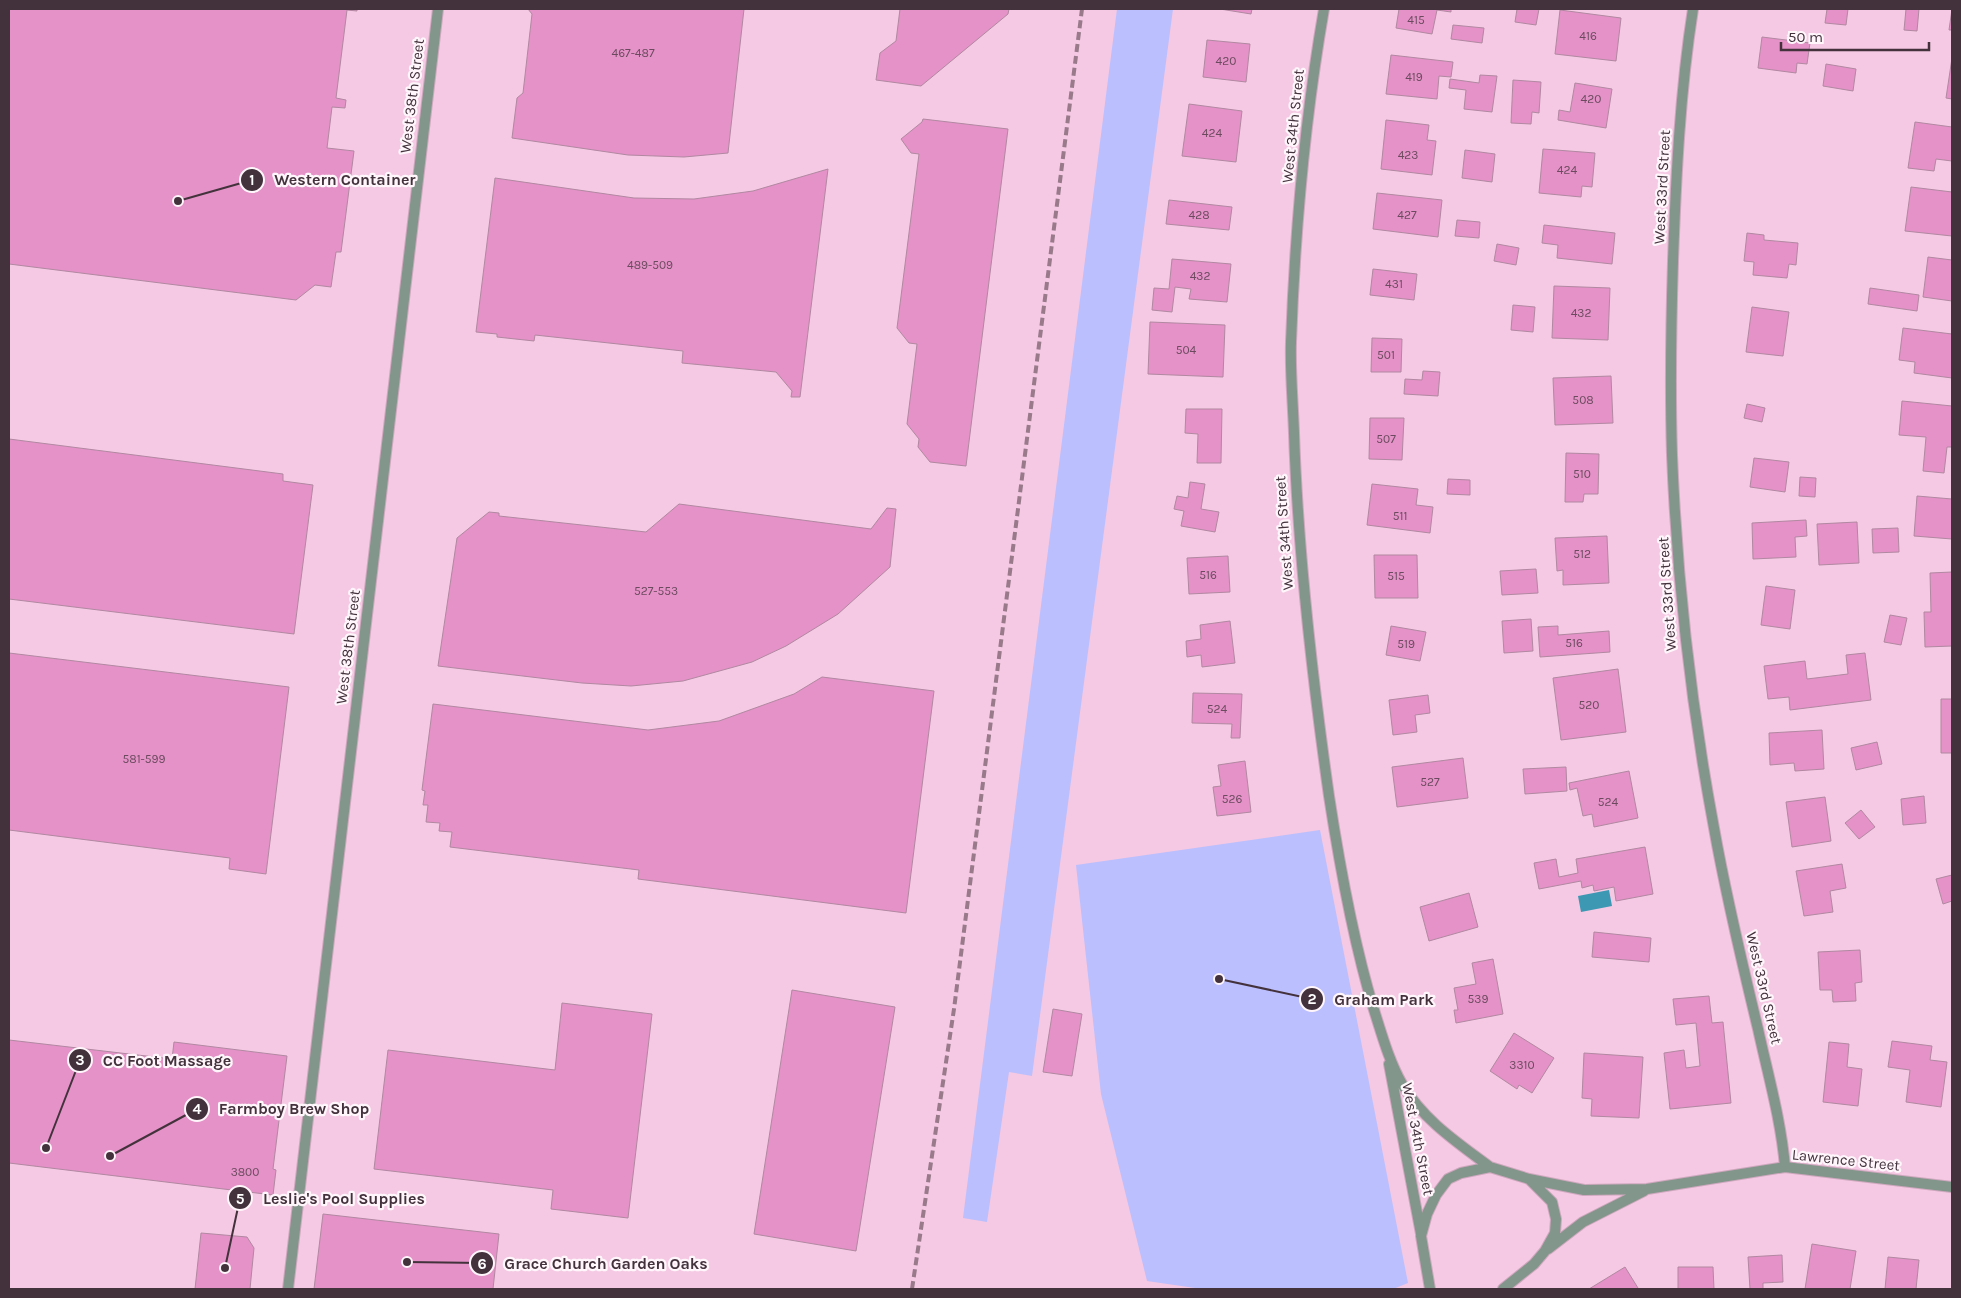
<svg xmlns="http://www.w3.org/2000/svg" width="1961" height="1298" viewBox="0 0 1961 1298" font-family="Karla,sans-serif">
	<rect width="100%" height="100%" fill="#f5c9e3"/>
	<path fill="#bbbffd" d="M1117 9H1173L1032 1076 1009 1072 987 1222 963 1218Z
		M1320 830 1408 1283 1393 1289H1202L1147 1281 1101 1094 1076 865Z"/>
	<path fill="#3d98b4" d="M1609 890 1612 906 1581 912 1578 896Z"/>
	<path fill="#e492c7" stroke="#b188a1" d="M9 9H357V11L347 10 336 98 346 100 345 108 332 107 327 148 354 151 341 252H336L331 287 315 285 296 300 9 264Z
		M528 9H744L728 153 684 157 628 155 512 138 517 98 523 93 532 14Z
		M900 9H1009L1008 14 921 86 876 80 880 53 896 41Z
		M1220 9H1252L1251 14Z
		M1399 9H1451V12L1437 10 1432 34 1396 28Z
		M1517 9H1539L1536 25 1515 22Z
		M1827 9H1848L1846 25 1825 23Z
		M1906 9H1919L1917 31 1904 30Z
		M1952 9V30H1949Z
		M1560 10 1621 18 1616 61 1555 54Z
		M1453 25 1484 28 1482 43 1451 39Z
		M1762 37 1810 43 1807 64 1797 63 1796 73 1758 68Z
		M1207 40 1250 44 1246 82 1203 77Z
		M1391 55 1453 62 1451 77 1439 76 1437 99 1386 94Z
		M1952 58V99L1946 98Z
		M1826 64 1856 69 1853 91 1823 86Z
		M1480 75 1497 76 1492 112 1464 109 1466 90 1449 88 1450 79 1479 83Z
		M1513 80 1541 82 1539 113 1532 112 1531 124 1511 123Z
		M1575 83 1612 89 1606 128 1558 120 1559 110 1570 112Z
		M1189 104 1242 111 1236 162 1182 156Z
		M923 119 1008 129 966 466 930 462 918 447 919 439 907 424 917 344 909 343 897 328 919 154 911 153 901 139 922 122Z
		M1386 120 1429 125 1427 140 1436 141 1432 175 1381 169Z
		M1915 122 1952 127V161L1936 159 1934 171 1908 168Z
		M1543 149 1595 153 1592 187 1582 186 1581 197 1539 193Z
		M1465 150 1495 154 1492 182 1462 178Z
		M828 169 800 397H791L792 391 776 372 682 363 683 351 535 335 534 341 497 337V334L476 332 495 178 634 198 694 199 753 191Z
		M1911 187 1952 192V236L1905 231Z
		M1377 193 1442 200 1438 237 1373 229Z
		M1169 200 1232 207 1229 230 1166 224Z
		M1457 220 1480 222 1479 238 1455 236Z
		M1544 225 1615 233 1612 264 1557 258 1558 245 1542 243Z
		M1747 233 1764 235V240L1798 243 1796 265 1789 264 1787 278 1753 275 1754 262 1744 261Z
		M1497 244 1519 248 1516 265 1494 261Z
		M1928 257 1952 260V301L1923 297Z
		M1172 259 1231 264 1227 302 1189 299 1191 289 1175 287 1172 312 1152 310 1154 288 1169 289Z
		M1373 269 1417 274 1414 300 1370 295Z
		M1554 286 1610 288 1608 340 1552 338Z
		M1870 288 1919 295 1917 311 1868 304Z
		M1513 305 1535 307 1533 332 1511 330Z
		M1752 307 1789 312 1783 356 1746 352Z
		M1150 322 1225 325 1223 377 1148 374Z
		M1903 328 1952 334V378L1914 373 1915 362 1899 360Z
		M1372 338 1402 339 1401 372H1371Z
		M1423 371 1440 372 1438 396 1404 394 1405 379 1422 380Z
		M1611 376 1613 423 1555 425 1553 378Z
		M1902 401 1952 406V447H1947L1944 473 1923 471 1926 437 1899 435Z
		M1747 404 1765 408 1762 422 1744 418Z
		M1186 409H1222L1221 463H1197L1198 434 1185 433Z
		M1370 418H1404L1402 460 1369 459Z
		M9 439 283 474V481L313 485 294 634 9 599Z
		M1566 453 1599 454 1598 494H1584L1583 502H1565Z
		M1754 458 1789 462 1785 492 1750 487Z
		M1800 477 1816 478 1815 497 1799 496Z
		M1448 479 1470 480V495L1447 494Z
		M1190 482 1205 484 1201 509 1219 512 1215 532 1181 526 1184 511 1174 509 1177 496 1188 498Z
		M1372 484 1418 489 1416 505 1433 507 1430 533 1367 525Z
		M1917 496 1952 499V539L1914 536Z
		M679 504 871 529 887 508 896 509 890 567 838 614 786 646 752 662 683 681 631 686 582 683 438 666 457 538 489 512 499 513V516L646 532Z
		M1806 520 1807 536 1795 537 1796 557 1753 559 1752 523Z
		M1857 522 1859 563 1819 565 1817 524Z
		M1898 528 1899 552 1873 553 1872 529Z
		M1607 536 1609 583 1563 585V570L1557 571 1555 538Z
		M1374 555H1417L1418 598H1375Z
		M1228 556 1230 592 1189 594 1187 558Z
		M1536 569 1538 593 1502 595 1500 571Z
		M1952 572V646L1925 647 1924 612H1931L1930 573Z
		M1766 586 1795 590 1790 629 1761 625Z
		M1890 615 1907 618 1901 645 1884 642Z
		M1531 619 1533 651 1504 653 1502 621Z
		M1230 621 1235 663 1202 667 1201 655 1187 657 1186 641 1201 639 1200 625Z
		M1391 626 1426 632 1420 661 1386 655Z
		M1558 626V635L1609 631 1610 652 1540 657 1538 627Z
		M9 653 289 687 266 874 229 869 230 858 9 830Z
		M1865 653 1871 700 1790 710 1789 697 1768 699 1764 666 1805 661 1807 679 1848 674 1846 655Z
		M1618 669 1626 732 1561 740 1553 678Z
		M822 677 934 691 906 913 638 879 639 870 450 847 452 832 439 831 440 823 426 822 428 805H423L425 791 422 790 433 704 648 730 719 721 794 694Z
		M1193 693 1242 694 1240 738H1231L1232 724 1192 723Z
		M1428 695 1430 713 1415 715 1417 732 1393 735 1389 700Z
		M1941 699H1952V753H1941Z
		M1822 730 1824 769 1795 771 1794 763 1770 765 1769 733Z
		M1877 742 1882 764 1856 770 1851 748Z
		M1463 758 1468 798 1397 807 1392 767Z
		M1245 761 1251 812 1217 816 1213 787 1221 786 1218 765Z
		M1566 767 1567 791 1525 794 1523 769Z
		M1629 771 1638 818 1594 827 1592 814 1583 816 1577 788 1570 790 1569 783Z
		M1924 796 1926 823 1903 825 1901 799Z
		M1825 797 1831 841 1792 847 1786 802Z
		M1861 810 1875 827 1859 839 1845 823Z
		M1645 847 1653 894 1616 901 1614 887 1594 891 1593 885 1582 888 1581 881 1539 889 1534 863 1556 859 1559 877 1578 873 1576 859Z
		M1842 864 1846 888 1830 891 1833 912 1804 916 1796 871Z
		M1952 875V901L1943 904 1936 879Z
		M1469 893 1478 927 1429 941 1420 907Z
		M1594 932 1651 938 1649 962 1592 957Z
		M1860 950 1862 982 1855 983 1856 1001 1833 1002 1832 990H1820L1818 952Z
		M1493 959 1503 1014 1456 1023 1454 1010H1458L1454 988 1476 984 1472 963Z
		M792 990 895 1007 856 1251 754 1234Z
		M1709 996 1712 1023 1723 1022 1731 1103 1670 1109 1664 1053 1684 1050 1686 1068 1700 1066 1696 1023 1676 1025 1673 999Z
		M562 1003 652 1014 628 1218 551 1209 553 1190 374 1169 388 1050 555 1070Z
		M1053 1009 1082 1014 1072 1076 1043 1072Z
		M1514 1033 1554 1058 1532 1093 1519 1085 1517 1089 1490 1071Z
		M9 1040 172 1059 174 1042 287 1056 273 1169 276 1170 273 1195 9 1163Z
		M1892 1041 1932 1046 1930 1060 1947 1062 1941 1107 1906 1102 1910 1070 1888 1067Z
		M1829 1042 1849 1044 1847 1067 1862 1069 1858 1106 1823 1102Z
		M1584 1053 1643 1057 1639 1118 1591 1116 1592 1099 1582 1098Z
		M323 1214 499 1234 493 1289H314Z
		M201 1233 247 1237 254 1248 250 1289H191H195Z
		M1812 1244 1856 1251 1850 1289H1805Z
		M1782 1255 1783 1282 1763 1283V1289H1750L1748 1257Z
		M1888 1257 1919 1260 1916 1289H1885Z
		M1625 1267 1638 1288 1637 1289H1589Z
		M1678 1267H1713L1714 1289H1678Z"/>
	<g fill="none" stroke-linecap="round" stroke-linejoin="round">
		<defs>
			<path id="minor" d="M1324 9C1305 118 1295 230 1291 342 1290 372 1293 403 1294 433 1298 555 1312 676 1329 796 1340 868 1353 941 1374 1010 1382 1035 1389 1061 1402 1084 1423 1120 1458 1143 1490 1167
				M1693 9C1680 92 1676 176 1673 261 1671 325 1670 390 1672 455 1677 580 1691 705 1714 828 1726 896 1742 963 1758 1029 1768 1075 1781 1120 1785 1167
				M1389 1064 1421 1234
				M1529 1179 1584 1190 1647 1189 1785 1167 1952 1187
				M1548 1249 1583 1222 1644 1191
				M1430 1289 1421 1236 1427 1214 1436 1195 1448 1179 1461 1173 1490 1167 1529 1179 1552 1202 1556 1219 1555 1233 1545 1251 1534 1264 1503 1289"/>
			<path id="tertiary" d="M288 1289 438 9"/>
		</defs>
		<use href="#minor" stroke="#cea8be" stroke-width="12"/>
		<use href="#tertiary" stroke="#cea8be" stroke-width="12"/>
		<use href="#minor" stroke="#83968b" stroke-width="10"/>
		<use href="#tertiary" stroke="#83968b" stroke-width="10"/>
		<path stroke="#987a8b" stroke-width="4" stroke-dasharray="8 4" stroke-linecap="butt" d="M912 1289 954 1009 1082 9"/>
	</g>
	<g text-anchor="middle" dominant-baseline="central" stroke-width="4.5" stroke-linejoin="round" paint-order="stroke">
		<g font-size="12" fill="#6b4a5f">
			<text x="1416" y="20">415</text>
			<text x="1588" y="36">416</text>
			<text x="633" y="53">467-487</text>
			<text x="1226" y="61">420</text>
			<text x="1414" y="77">419</text>
			<text x="1591" y="99">420</text>
			<text x="1212" y="133">424</text>
			<text x="1408" y="155">423</text>
			<text x="1567" y="170">424</text>
			<text x="1199" y="215">428</text>
			<text x="1407" y="215">427</text>
			<text x="650" y="265">489-509</text>
			<text x="1200" y="276">432</text>
			<text x="1394" y="284">431</text>
			<text x="1581" y="313">432</text>
			<text x="1186" y="350">504</text>
			<text x="1386" y="355">501</text>
			<text x="1583" y="400">508</text>
			<text x="1386" y="439">507</text>
			<text x="1582" y="474">510</text>
			<text x="1400" y="516">511</text>
			<text x="1582" y="554">512</text>
			<text x="1208" y="575">516</text>
			<text x="1396" y="576">515</text>
			<text x="656" y="591">527-553</text>
			<text x="1574" y="643">516</text>
			<text x="1406" y="644">519</text>
			<text x="1589" y="705">520</text>
			<text x="1217" y="709">524</text>
			<text x="144" y="759">581-599</text>
			<text x="1430" y="782">527</text>
			<text x="1232" y="799">526</text>
			<text x="1608" y="802">524</text>
			<text x="1478" y="999">539</text>
			<text x="1522" y="1065">3310</text>
			<text x="245" y="1172">3800</text>
		</g>
		<g font-size="15" fill="#43323c" stroke="#fff6fb">
			<text transform="translate(412 96) rotate(-83)">West 38th Street</text>
			<text transform="translate(1293 126) rotate(-84)">West 34th Street</text>
			<text transform="translate(1662 187) rotate(-87)">West 33rd Street</text>
			<text transform="translate(1284 533) rotate(-94)">West 34th Street</text>
			<text transform="translate(1667 594) rotate(-94)">West 33rd Street</text>
			<text transform="translate(348 647) rotate(-83)">West 38th Street</text>
			<text transform="translate(1764 988) rotate(77)">West 33rd Street</text>
			<text transform="translate(1418 1139) rotate(79)">West 34th Street</text>
			<text transform="translate(1846 1160) rotate(6)">Lawrence Street</text>
		</g>
	</g>
	<path fill="none" stroke="#43323c" stroke-width="2" d="M178 201L252 180M1219 979L1312 999M46 1148L80 1060M110 1156L197 1109M225 1268L240 1198M407 1262L482 1263"/>
	<g fill="#43323c" stroke="#fff6fb" stroke-width="2">
		<circle cx="178" cy="201" r="5"/>
		<circle cx="1219" cy="979" r="5"/>
		<circle cx="46" cy="1148" r="5"/>
		<circle cx="110" cy="1156" r="5"/>
		<circle cx="225" cy="1268" r="5"/>
		<circle cx="407" cy="1262" r="5"/>
		<circle cx="252" cy="180" r="12"/>
		<circle cx="1312" cy="999" r="12"/>
		<circle cx="80" cy="1060" r="12"/>
		<circle cx="197" cy="1109" r="12"/>
		<circle cx="240" cy="1198" r="12"/>
		<circle cx="482" cy="1263" r="12"/>
	</g>
	<g font-size="15" text-anchor="middle" font-weight="bold" fill="#fff">
		<text x="252" y="185">1</text>
		<text x="1312" y="1004">2</text>
		<text x="80" y="1065">3</text>
		<text x="197" y="1114">4</text>
		<text x="240" y="1204">5</text>
		<text x="482" y="1269">6</text>
	</g>
	<g font-size="16" text-anchor="middle" font-weight="bold" fill="#43323c" stroke="#fff6fb" stroke-width="4.5" stroke-linejoin="round" paint-order="stroke">
		<text x="345" y="185">Western Container</text>
		<text x="1384" y="1005">Graham Park</text>
		<text x="167" y="1066">CC Foot Massage</text>
		<text x="294" y="1114">Farmboy Brew Shop</text>
		<text x="344" y="1204">Leslie's Pool Supplies</text>
		<text x="606" y="1269">Grace Church Garden Oaks</text>
	</g>
	<rect width="1961" height="1298" fill="none" stroke="#43323c" stroke-width="20"/>
	<path d="M1781 42v8h148v-8" fill="none" stroke="#43323c" stroke-width="2.5"/>
	<text x="1788" y="42" font-size="15" fill="#43323c" stroke="#fff6fb" stroke-width="4" paint-order="stroke">50 m</text>
</svg>
